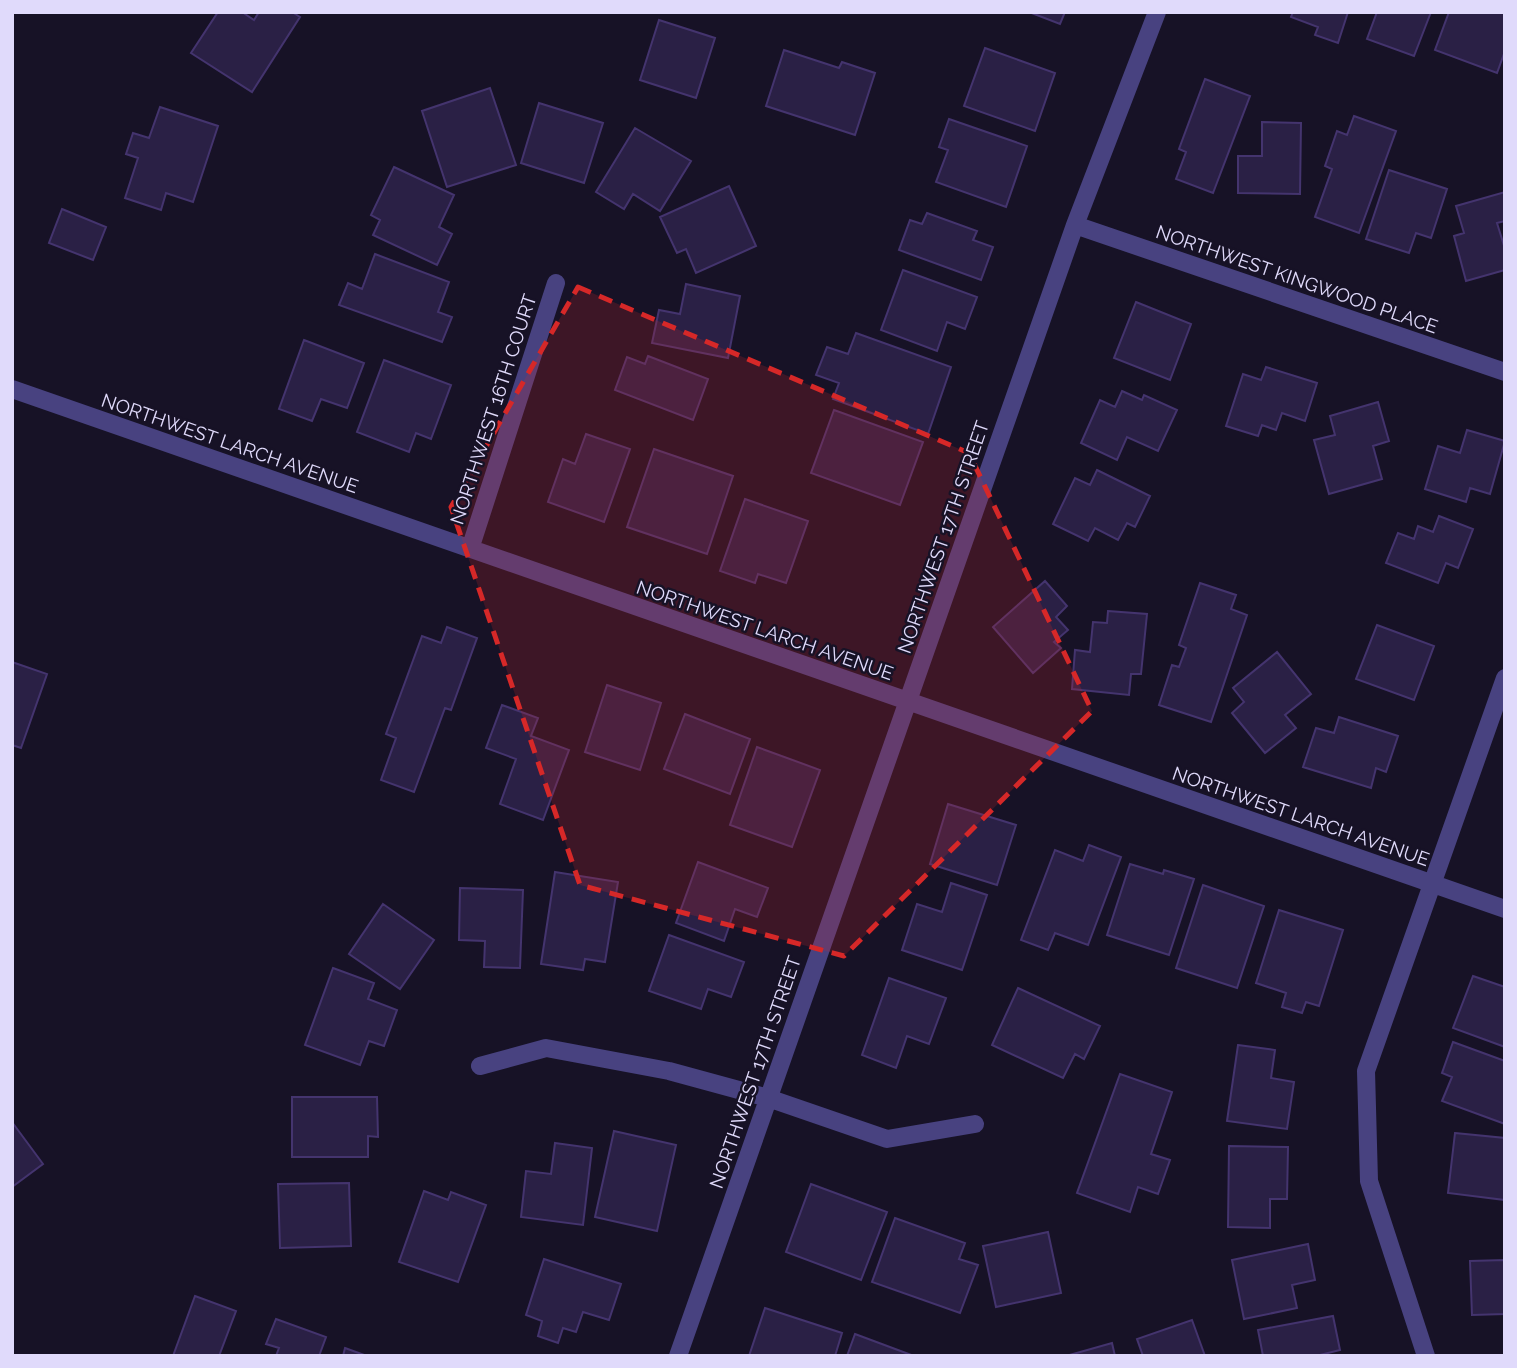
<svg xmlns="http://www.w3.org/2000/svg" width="1517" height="1368" viewBox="0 0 1517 1368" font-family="Raleway,sans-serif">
	<rect width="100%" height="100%" fill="#171226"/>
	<path fill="#2a2045" stroke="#44346e" stroke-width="2" d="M218 12H242L254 20 259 12H292L300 17 252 92 191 53Z
		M1029 12H1065L1060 24Z
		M1293 12H1348L1338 43 1315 35 1318 27 1291 17Z
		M1377 12H1431L1414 56 1367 39Z
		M1449 12H1505V51L1497 73 1435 50Z
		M659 20 715 38 696 98 640 80Z
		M985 48 1055 73 1035 131 964 106Z
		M784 50 839 68 842 62 875 73 855 135 766 106Z
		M1205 79 1250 96 1213 193 1176 179 1186 152 1179 149Z
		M490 88 516 165 447 187 422 111Z
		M539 103 603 123 584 183 521 163Z
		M160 107 218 126 193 202 166 193 161 210 125 198 138 158 126 154 133 133 149 138Z
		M1354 116 1396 131 1359 233 1315 217 1332 169 1325 166 1337 131 1347 135Z
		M949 119 1027 146 1006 207 936 182 948 150 939 147Z
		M1262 122 1301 123 1300 194 1238 193V156H1262Z
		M635 128 691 161 660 211 633 194 624 209 596 192Z
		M394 167 454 195 439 227 452 234 437 265 373 235 380 220 371 215Z
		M1389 170 1447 189 1431 238 1416 233 1409 253 1366 239Z
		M729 186 756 246 696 273 686 249 677 253 660 217Z
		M1505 192V221L1497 223 1505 249V270L1466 281 1454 236 1464 233 1456 206Z
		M62 209 106 227 93 260 49 243Z
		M927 213 977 231 973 240 993 247 981 280 899 250 910 220 922 224Z
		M375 254 449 282 438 312 452 317 442 342 339 305 348 283 362 289Z
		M903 270 977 297 965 329 947 322 937 351 881 330Z
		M686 284 740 296 728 358 652 343 659 310 680 314Z
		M1136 302 1191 324 1170 380 1114 358Z
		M856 333 951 367 928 434 833 399 839 383 816 375 827 347 848 354Z
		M304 340 364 363 347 408 321 399 312 421 279 409Z
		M648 356 708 379 693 420 615 390 627 357 645 364Z
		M384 360 451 385 431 439 416 433 409 452 357 432Z
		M1266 367 1317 383 1305 421 1282 413 1276 430 1262 425 1258 436 1226 426 1243 374 1261 380Z
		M1122 391 1142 400 1144 395 1177 410 1158 451 1127 437 1117 460 1081 443 1100 400 1115 407Z
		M1378 402 1389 441 1373 446 1382 479 1329 494 1314 440 1335 435 1330 416Z
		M834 410 923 442 900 505 811 473Z
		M1467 430 1505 441 1490 494 1470 488 1466 502 1425 489 1438 446 1460 453Z
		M586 434 630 449 604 522 548 502 563 459 575 464Z
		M654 449 733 476 707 554 627 527Z
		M1097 470 1150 496 1135 527 1127 523 1118 540 1095 528 1088 541 1053 524 1075 478 1090 485Z
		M745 499 808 521 786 583 758 574 755 583 720 571Z
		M1439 516 1473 529 1458 568 1446 563 1438 583 1386 563 1398 533 1414 539 1418 526 1433 532Z
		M1045 581 1067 606 1056 617 1068 630 1054 642 1061 648 1033 673 993 627Z
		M1200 583 1236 595 1231 609 1247 615 1211 722 1159 705 1172 665 1179 667 1186 648 1179 645Z
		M1108 611 1147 614 1141 674H1131L1129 695 1072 689 1075 650 1090 652 1093 622 1107 623Z
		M1377 625 1434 646 1414 700 1356 679Z
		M447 627 477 638 451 710 445 708 414 792 381 780 396 738 386 734 422 636 441 643Z
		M1277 652 1311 694 1285 715 1296 728 1265 753 1232 713 1244 702 1233 688Z
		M12 662 47 674 21 748 12 745Z
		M607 685 661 703 640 770 585 752Z
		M502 705 538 718 531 736 569 750 543 820 500 804 516 759 486 748Z
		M685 714 750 739 730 794 664 769Z
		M1339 717 1398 736 1386 772 1376 768 1371 788 1303 767 1316 728 1334 733Z
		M757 747 820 770 792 847 730 825Z
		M948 804 1016 825 997 885 930 864Z
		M1089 845 1121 857 1088 945 1055 933 1048 950 1021 940 1055 850 1083 861Z
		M698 862 768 888 757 917 735 909 724 941 676 923Z
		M1130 864 1163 874 1164 870 1194 879 1169 955 1107 935Z
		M555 872 618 882 605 962 585 959 583 970 541 964Z
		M951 883 987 895 962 970 902 950 917 904 942 912Z
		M1203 885 1264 906 1237 988 1176 968Z
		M460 888 523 890 520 968 484 967 485 941 459 940Z
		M383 904 434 940 400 989 349 954Z
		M1279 910 1343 930 1319 1006 1306 1002 1302 1013 1282 1007 1286 993 1256 983Z
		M669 935 744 962 731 997 708 989 701 1009 649 991Z
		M333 968 374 983 368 999 397 1010 384 1046 369 1041 360 1065 305 1045Z
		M1473 976 1505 987V1047L1453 1028Z
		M889 978 946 998 929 1044 907 1036 896 1068 862 1055Z
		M1018 988 1100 1026 1084 1059 1075 1054 1063 1078 992 1045Z
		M1453 1042 1505 1061V1124L1442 1101 1452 1077 1442 1073Z
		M1238 1045 1275 1050 1271 1078 1294 1082 1287 1129 1227 1121Z
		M1120 1074 1172 1092 1151 1154 1170 1160 1158 1194 1138 1187 1130 1212 1077 1193Z
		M292 1097H377L378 1137 368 1136V1157H292Z
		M12 1122 43 1164 12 1187Z
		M614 1131 676 1145 657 1231 595 1217Z
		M1455 1133 1505 1138V1200L1448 1193Z
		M555 1143 592 1148 583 1225 521 1217 526 1171 551 1174Z
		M1229 1146 1288 1147 1287 1199H1270V1228L1228 1227Z
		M349 1183 351 1246 280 1248 278 1184Z
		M811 1184 887 1212 861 1280 786 1252Z
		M424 1191 448 1200 451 1192 486 1205 458 1282 399 1262Z
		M895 1218 965 1243 959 1259 978 1265 960 1313 872 1282Z
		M1048 1232 1061 1293 996 1307 983 1246Z
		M1308 1244 1315 1280 1292 1285 1297 1308 1244 1319 1232 1260Z
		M544 1259 621 1284 609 1320 583 1312 576 1332 563 1328 558 1343 538 1336 542 1321 526 1315Z
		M1505 1260V1314L1472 1315 1470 1261Z
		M195 1296 236 1311 219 1356H173Z
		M765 1308 842 1333 835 1356H749Z
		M1333 1316 1340 1350 1316 1356H1263L1258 1330Z
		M276 1319 326 1337 319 1356H276L279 1348 266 1344Z
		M1192 1320 1205 1356H1143L1137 1339Z
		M855 1334 914 1356H847Z
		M1112 1343 1115 1356H1066Z
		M345 1348 367 1356H343Z"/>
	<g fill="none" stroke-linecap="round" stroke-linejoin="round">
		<path stroke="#484280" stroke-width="18" d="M1075 225 1505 372
			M12 389 1505 909
			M470 549 556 283
			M480 1066 546 1048 669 1071 768 1098 887 1139 975 1124
			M678 1356 1075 225 1157 12
			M1426 1356 1369 1181 1366 1071 1505 678"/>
	</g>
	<path fill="#d62828" fill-opacity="0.2" stroke="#d62828" stroke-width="5" stroke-dasharray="14 9" stroke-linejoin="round" d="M578 287 969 453 1092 711 844 956 580 885 451 507Z"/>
	<g text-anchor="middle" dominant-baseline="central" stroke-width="5" stroke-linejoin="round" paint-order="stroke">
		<g font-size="19" fill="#e0dafb" stroke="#171226">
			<text transform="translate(1297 279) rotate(19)">NORTHWEST KINGWOOD PLACE</text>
			<text transform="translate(493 409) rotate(-72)">NORTHWEST 16TH COURT</text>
			<text transform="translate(230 443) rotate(19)">NORTHWEST LARCH AVENUE</text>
			<text transform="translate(943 537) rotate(-71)">NORTHWEST 17TH STREET</text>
			<text transform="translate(765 630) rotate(19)">NORTHWEST LARCH AVENUE</text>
			<text transform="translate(1301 816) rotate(19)">NORTHWEST LARCH AVENUE</text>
			<text transform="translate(755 1072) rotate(-71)">NORTHWEST 17TH STREET</text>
		</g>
	</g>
	<rect width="1517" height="1368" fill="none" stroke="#e0dafb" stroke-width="28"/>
</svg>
